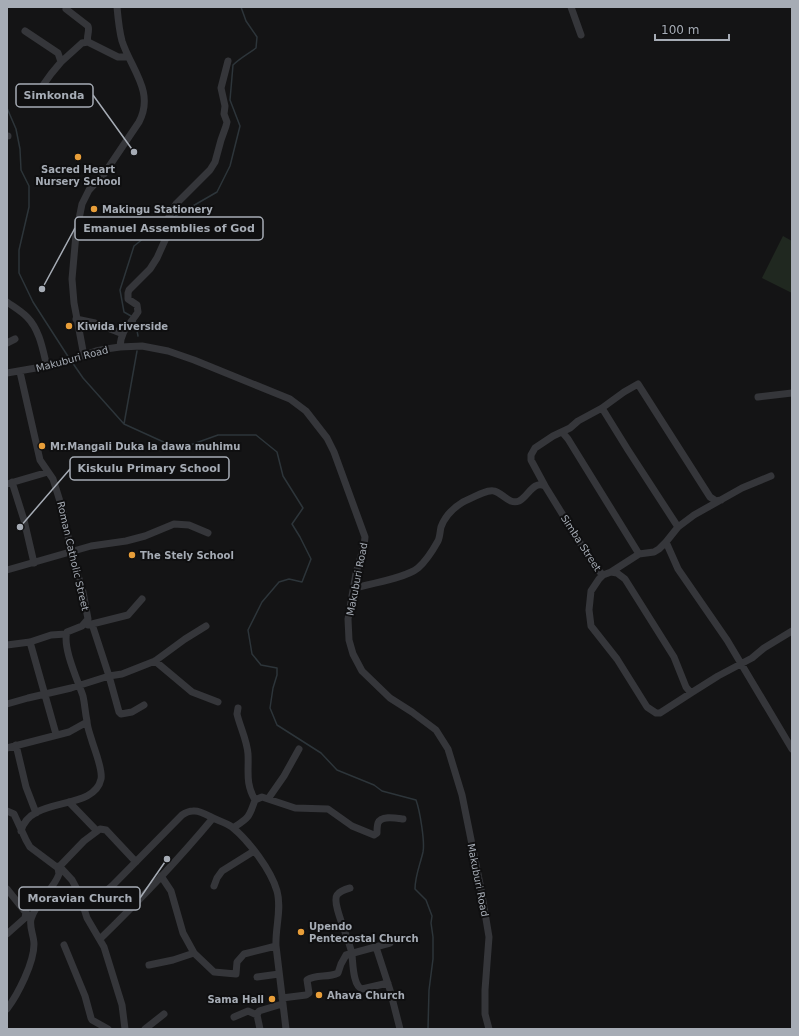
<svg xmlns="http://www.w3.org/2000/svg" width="799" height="1036" viewBox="0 0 799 1036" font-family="'DejaVu Sans',sans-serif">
	<rect width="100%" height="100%" fill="#141415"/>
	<path fill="#202820" d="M783 236 792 241V293L762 278Z"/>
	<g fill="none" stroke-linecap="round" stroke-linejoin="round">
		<path stroke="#2d353a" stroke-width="1.5" d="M7 108 16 129 20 149 21 170 29 186V207L19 250V273L33 302 69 358
			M172 218 217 192 230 166 240 126 230 100 233 65C240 58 248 54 256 48L257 37 246 21 241 7
			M131 316 124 312 120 290 134 246 163 223
			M135 320 138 336
			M72 362 83 378 124 424 179 449 218 435H256L277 452 283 476 303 508 292 524 300 537 311 559 302 582 289 579 279 582 262 602 248 630 252 654 261 665 277 668V675L273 688 270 708 277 725 321 753 337 770 374 785 382 791 416 800C420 811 425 842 423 852 420 865 415 876 415 889L426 900 432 916 431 923 433 937V959L429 990 428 1029
			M124 424 137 351"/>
		<path stroke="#35363a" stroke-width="7" d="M571 7 581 35
			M66 9 88 26C90 31 86 37 88 42L118 57H128
			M25 31 58 53 61 62 51 74 41 88
			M61 62 82 43 88 42
			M7 136H8
			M7 302C14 307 21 311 27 317 40 330 43 351 47 367
			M76 319 95 323 123 334
			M7 343 15 339
			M120 347C121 329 130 325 138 312L137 305 128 299V293L129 290 150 269 157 258 166 238V222L176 204 210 170 215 162 221 140 226 126 227 122 224 114 225 106 221 88 228 61
			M84 356 74 303 72 279 76 234 82 204 89 190 104 174 139 122C155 92 131 69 122 41 119 30 118 18 117 7
			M20 372 40 460 53 479 63 511 71 552 83 592 88 619 82 626 67 632C62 647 78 681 83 696 85 705 85 712 87 721 87 727 90 734 92 741 95 751 103 770 101 779 94 812 30 795 21 831
			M7 373 59 364 96 351 106 349 120 347 142 346 168 351 194 360 290 399 306 411 327 438 334 452 365 537 364 546 356 573 348 619 349 640 353 654 362 671 390 698 412 712 436 730 448 749 462 795 481 889 489 937 485 990V1014L489 1029
			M758 397 792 393
			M602 408 628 450 678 527
			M562 432 568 439 639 554
			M12 482 24 520 34 563
			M7 484 48 472
			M545 486 531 460V455L535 448 553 436 570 428 578 421 602 408 624 392 638 384 710 497 716 501 721 500
			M666 542 678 569 727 640 792 749
			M7 570 91 546 126 541 145 536 174 524 189 525 208 533
			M611 572 617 573 625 579 674 657 686 687 691 693 718 676 752 658 764 648 792 631
			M603 575 599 579 591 591 589 610 591 626 617 659 647 707 656 713H660L691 693
			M354 588C370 584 406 578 418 568 425 562 433 550 438 541 440 537 440 531 441 527 445 516 453 508 463 502 470 499 487 489 494 491 503 493 509 505 519 501 528 497 533 480 545 486L595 567 603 575 611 572 639 554 654 552 659 549 666 542 678 527 694 515 742 488 771 476
			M92 624 109 676 119 712 121 714 132 712 144 705
			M88 625 128 615 142 599
			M30 642 56 734
			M7 645 30 642 51 635 66 634
			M155 661 192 692 218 702
			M7 704 28 698 71 688 109 676 122 674 155 661 185 639 206 626
			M238 708 237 714C240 727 247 740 248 754 249 771 245 783 255 800
			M16 745 26 787 36 813
			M7 748 69 732 87 722
			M268 799 284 776 299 749
			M69 802 97 831
			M7 811 14 814 26 840 30 847 58 868 59 874C54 889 36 902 31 919 29 927 34 936 34 944 34 963 18 994 7 1009
			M233 828C248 818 249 818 255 800L262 797 295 808 328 809 352 826 374 835 377 833C377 830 377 826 378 823 381 815 396 818 403 819
			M59 866 72 880 79 893 87 918 104 947 122 1005 125 1029
			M58 868 84 841 100 829 106 830 136 862
			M161 876 171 891 183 933 194 953 214 972 236 974 237 962 244 954 276 946
			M214 886 217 878 222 871 254 851
			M350 888C346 889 340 891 337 895 331 904 351 942 352 955 353 964 353 986 362 989L388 983
			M7 889 31 919
			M85 909 112 886 182 815C185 813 189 811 193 811 200 810 207 815 213 818 219 821 226 823 232 827 249 841 271 870 277 891 282 909 275 928 276 946L286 1029
			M7 934 25 918 26 912
			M100 939C140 900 178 860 213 818
			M64 945 85 996 91 1018 92 1020 108 1029
			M376 947 390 990 400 1029
			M149 965 173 960 194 953
			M257 977 279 974
			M282 998 306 995 309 993 307 980C316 974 328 978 338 973L341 964 346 955 390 943
			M234 1017 248 1011 257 1015
			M145 1029 164 1014
			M260 1029 257 1015 259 1011 282 1004"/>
	</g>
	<g fill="#e89e39" stroke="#0f0f10" stroke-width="1.5">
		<circle cx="78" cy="157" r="4"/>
		<circle cx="94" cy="209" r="4"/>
		<circle cx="69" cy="326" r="4"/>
		<circle cx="42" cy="446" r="4"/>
		<circle cx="132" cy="555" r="4"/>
		<circle cx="301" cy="932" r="4"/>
		<circle cx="319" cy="995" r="4"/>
		<circle cx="272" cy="999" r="4"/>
	</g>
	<g text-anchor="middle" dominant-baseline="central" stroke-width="4" stroke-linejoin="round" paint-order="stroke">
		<g font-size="10" font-weight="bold" fill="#a6acb5" stroke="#0f0f10" text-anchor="start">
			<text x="78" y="169" text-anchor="middle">Sacred Heart<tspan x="78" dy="12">Nursery School</tspan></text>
			<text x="102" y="209">Makingu Stationery</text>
			<text x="77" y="326">Kiwida riverside</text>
			<text x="50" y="446">Mr.Mangali Duka la dawa muhimu</text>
			<text x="140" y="555">The Stely School</text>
			<text x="309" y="926">Upendo<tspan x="309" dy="12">Pentecostal Church</tspan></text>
			<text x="327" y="995">Ahava Church</text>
			<text x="264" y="999" text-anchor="end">Sama Hall</text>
		</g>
		<g font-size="10" fill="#a6acb5" stroke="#0f0f10">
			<text transform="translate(72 359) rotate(-15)">Makuburi Road</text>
			<text transform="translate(581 543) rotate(57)">Simba Street</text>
			<text transform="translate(73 556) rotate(77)">Roman Catholic Street</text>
			<text transform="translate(357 579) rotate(-79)">Makuburi Road</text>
			<text transform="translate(478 880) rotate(79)">Makuburi Road</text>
		</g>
	</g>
	<path fill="none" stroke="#a6acb5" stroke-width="1.5" d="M134 152L93 95M42 289L75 228M20 527L70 469M167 859L140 898"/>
	<g fill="#a6acb5" stroke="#0f0f10" stroke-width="1.5">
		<circle cx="134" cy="152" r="4"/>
		<circle cx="42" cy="289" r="4"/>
		<circle cx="20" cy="527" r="4"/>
		<circle cx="167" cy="859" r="4"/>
	</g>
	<g fill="#0f0f10" stroke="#a6acb5" stroke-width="1.5">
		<rect x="16" y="84" width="77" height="23" rx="4"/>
		<rect x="75" y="217" width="188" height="23" rx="4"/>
		<rect x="70" y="457" width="159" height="23" rx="4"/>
		<rect x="19" y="887" width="121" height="23" rx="4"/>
	</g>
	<g font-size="11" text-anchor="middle" font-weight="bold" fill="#a6acb5">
		<text x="54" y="99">Simkonda</text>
		<text x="169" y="232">Emanuel Assemblies of God</text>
		<text x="149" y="472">Kiskulu Primary School</text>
		<text x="80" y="902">Moravian Church</text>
	</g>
	<rect width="799" height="1036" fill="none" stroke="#a6acb5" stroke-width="16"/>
	<path d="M655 34v6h74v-6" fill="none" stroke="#a6acb5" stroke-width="2"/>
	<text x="661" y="34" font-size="12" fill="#a6acb5" stroke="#0f0f10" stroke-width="3" paint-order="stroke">100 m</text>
</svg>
